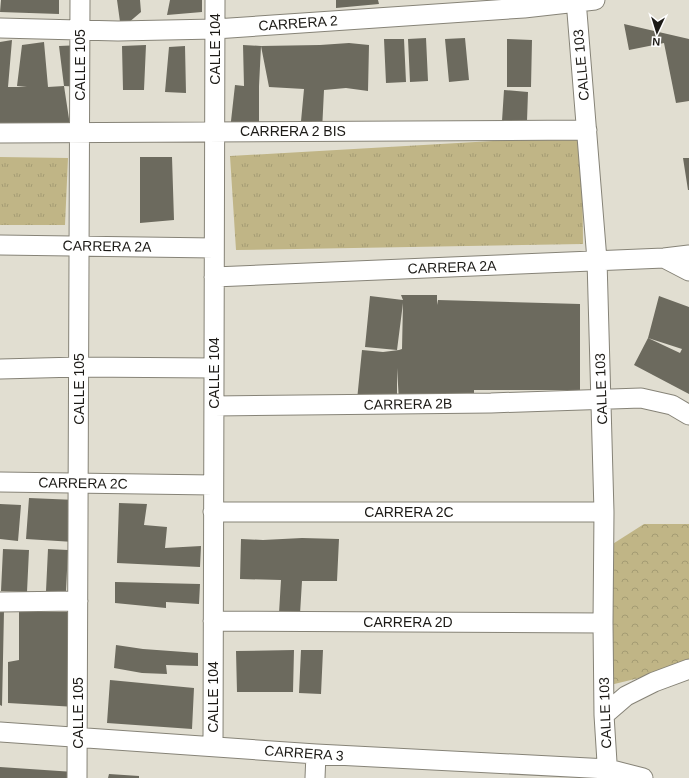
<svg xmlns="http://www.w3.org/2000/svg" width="689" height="778" viewBox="0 0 689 778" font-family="Helvetica,sans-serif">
	<defs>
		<pattern id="forest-crowns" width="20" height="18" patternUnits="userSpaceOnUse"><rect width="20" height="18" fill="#c0b586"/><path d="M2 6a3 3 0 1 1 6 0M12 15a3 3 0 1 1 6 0" fill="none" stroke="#a49b73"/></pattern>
		<pattern id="park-tufts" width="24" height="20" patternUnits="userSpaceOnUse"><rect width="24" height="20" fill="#c0b586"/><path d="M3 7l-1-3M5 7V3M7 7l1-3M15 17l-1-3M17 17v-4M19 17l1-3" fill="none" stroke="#a49b73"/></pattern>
	</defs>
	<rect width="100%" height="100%" fill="#e1ded1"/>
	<path fill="url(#forest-crowns)" d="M644 524H689V666L606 686 608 547Z"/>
	<path fill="url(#park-tufts)" d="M582 136 583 244 236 250 230 156Z
		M0 157 68 158 65 225H0Z"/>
	<path fill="#6c6a5e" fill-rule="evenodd" d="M1 0H59V14L0 12Z
		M117 0H140L141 12 121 29Z
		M170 0H202V12L167 15Z
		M336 0H378L379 4 336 8Z
		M624 24 689 39V101L676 103 664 43 629 50Z
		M426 38 428 81 410 82 408 39Z
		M465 38 469 80 449 82 445 39Z
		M384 39H404L406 82 386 83Z
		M507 39 532 40 531 87H507Z
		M12 40 8 87H27L17 86 22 45 44 42 48 87 64 86 71 132 0 131V42Z
		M349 43 369 45 368 91 346 88 324 90 322 131 300 132 304 89 269 87 261 46 320 45Z
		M82 45 83 87 64 86 59 46Z
		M146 45 144 90H123L122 46Z
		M243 45 261 46 259 86V130H230L235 85 244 86Z
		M185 46 186 93 165 92 169 47Z
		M504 90 528 92 527 121H502Z
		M140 157H172L174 220 140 223Z
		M683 158H689V190H688Z
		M401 295H437V305L438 300 580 304V390H474V397L399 401 397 368V400H357L362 350 383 352 399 350 402 349 403 303 397 350 365 347 370 296 403 300Z
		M659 296 689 307V394L634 365 648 338ZM648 338 682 349 680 353Z
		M29 498 76 500 74 542 26 539Z
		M119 503 147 504 144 525 167 527 165 548 201 546 200 567 117 563Z
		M0 504 21 505 18 541 0 539Z
		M302 538 339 539 337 581H302L300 614 279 613 281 580 240 579 241 539 263 540Z
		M3 549 29 550 27 592 1 591Z
		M48 549 68 550 66 591H46Z
		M115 582 200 584 199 604 166 602V608L115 603Z
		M0 611H4L2 706 0 705Z
		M19 612H76V707L8 703V662L19 660Z
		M116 645 143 649 198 653V666L166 665 167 674 142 673 114 668Z
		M294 650 293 692H237L236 651Z
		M301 650H323L321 694 299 693Z
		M110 680 194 688 192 729 107 723Z
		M0 767 74 772 73 778H0Z
		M109 774 139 776V778H108Z"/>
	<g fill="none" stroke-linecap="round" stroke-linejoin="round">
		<defs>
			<path id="minor" d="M576 0 597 260 604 512 603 623 604 715 608 778
				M0 28 118 31 215 29 524 8 595 0
				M0 133 587 130
				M0 245 214 248
				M664 258 689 271
				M214 277 664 258 689 255
				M0 369 79 367 214 368
				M214 406 491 403 641 398 672 405 689 415
				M0 482 213 485
				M213 512H604
				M0 602 78 601
				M213 621 603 623
				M604 715 626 696 654 682 689 669
				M0 732 316 754 608 769 643 778
				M213 746 215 0
				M77 778 80 0
				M315 778 316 754"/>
		</defs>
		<use href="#minor" stroke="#868377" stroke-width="21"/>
		<use href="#minor" stroke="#fff" stroke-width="19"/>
	</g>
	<g text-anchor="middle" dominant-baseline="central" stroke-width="3.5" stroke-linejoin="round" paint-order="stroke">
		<g font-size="14" fill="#1c1a16" stroke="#fff">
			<text transform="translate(298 23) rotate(-4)">CARRERA 2</text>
			<text transform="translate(215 49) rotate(-90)">CALLE 104</text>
			<text transform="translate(80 65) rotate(-90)">CALLE 105</text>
			<text transform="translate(581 65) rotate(-95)">CALLE 103</text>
			<text x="293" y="131">CARRERA 2 BIS</text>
			<text transform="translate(107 246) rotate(1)">CARRERA 2A</text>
			<text transform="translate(452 267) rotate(-2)">CARRERA 2A</text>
			<text transform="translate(214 373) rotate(-90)">CALLE 104</text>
			<text transform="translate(79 389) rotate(-90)">CALLE 105</text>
			<text transform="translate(601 389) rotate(-92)">CALLE 103</text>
			<text transform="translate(408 404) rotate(-1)">CARRERA 2B</text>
			<text transform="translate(83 483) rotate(1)">CARRERA 2C</text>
			<text x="409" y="512">CARRERA 2C</text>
			<text x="408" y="622">CARRERA 2D</text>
			<text transform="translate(213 697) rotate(-90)">CALLE 104</text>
			<text transform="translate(78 713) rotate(-90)">CALLE 105</text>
			<text transform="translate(605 713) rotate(-92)">CALLE 103</text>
			<text transform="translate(304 753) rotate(4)">CARRERA 3</text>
		</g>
	</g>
	<g transform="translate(657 32) rotate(184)" stroke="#ffffff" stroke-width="3" paint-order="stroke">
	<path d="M0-3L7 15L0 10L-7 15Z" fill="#1c1a16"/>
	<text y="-6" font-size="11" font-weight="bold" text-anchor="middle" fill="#1c1a16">N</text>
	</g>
</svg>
